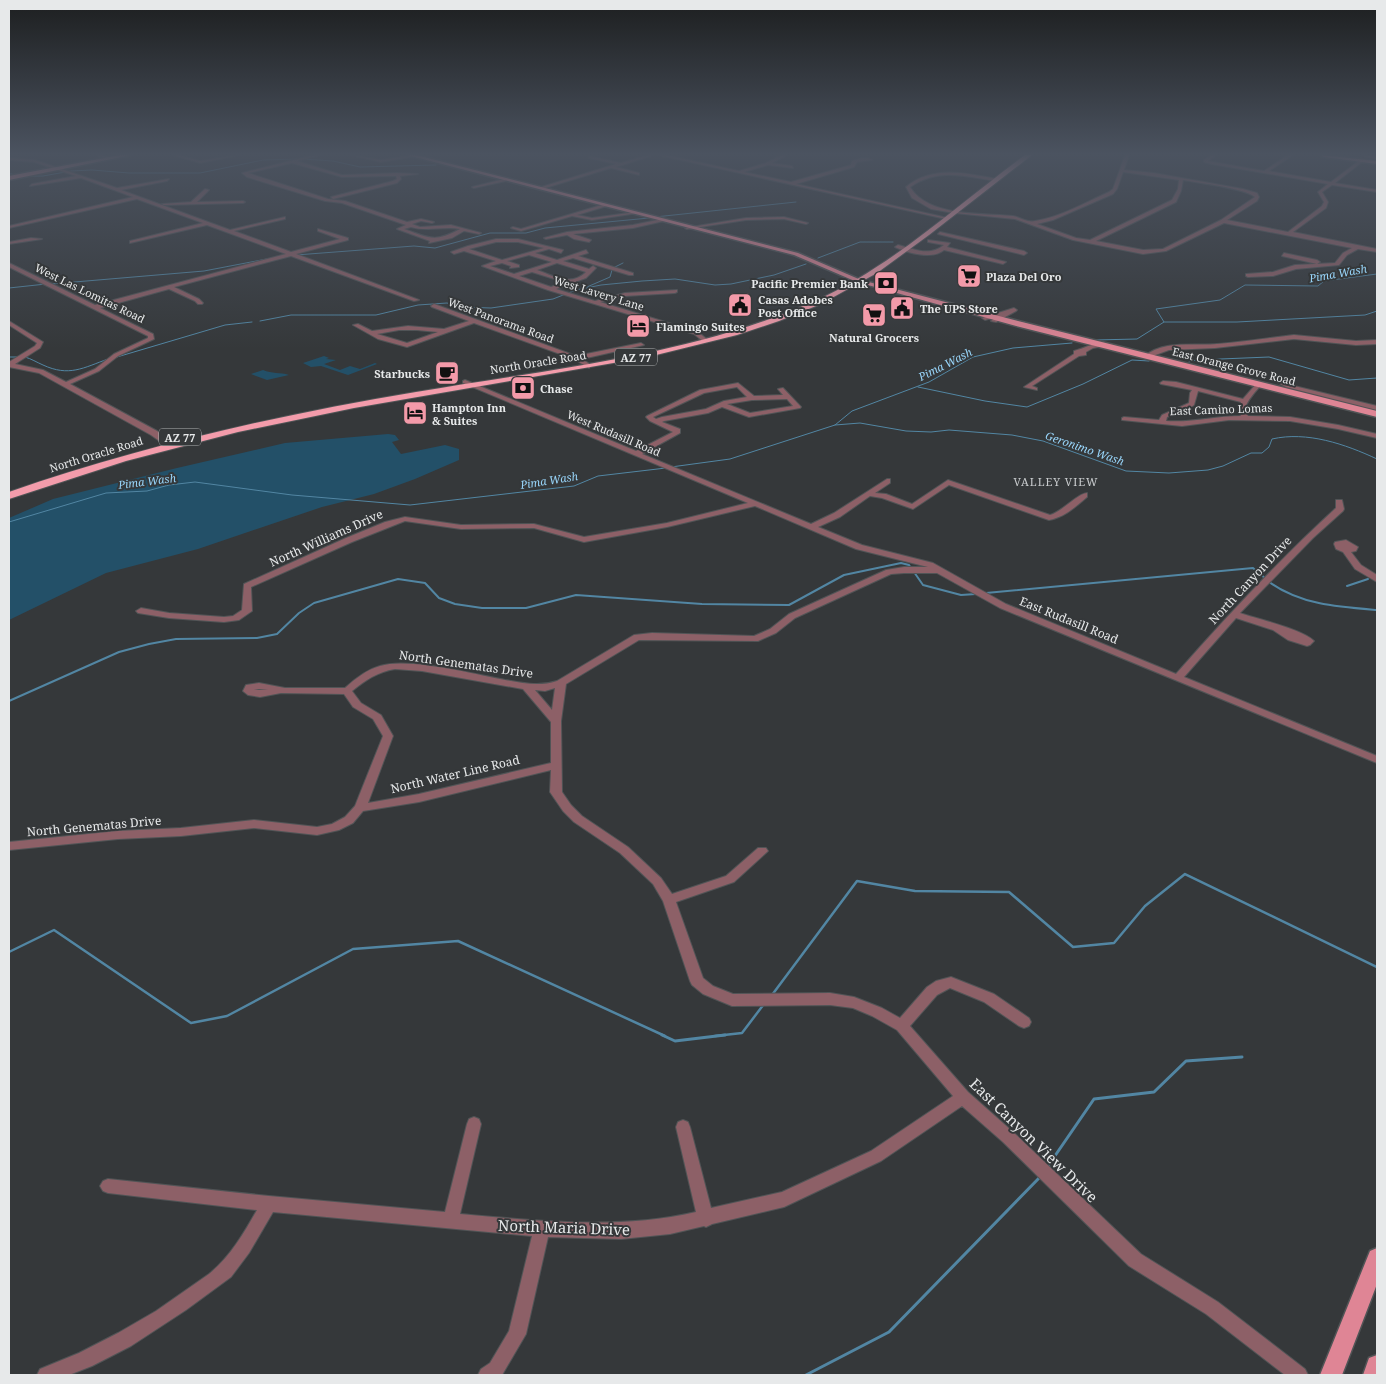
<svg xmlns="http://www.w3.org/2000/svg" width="1386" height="1384" viewBox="0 0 1386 1384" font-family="'Noto Serif',serif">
	<rect width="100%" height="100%" fill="#35383a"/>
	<path fill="#235068" d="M324 356 329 358 326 359 336 360 324 364 340 370 350 366 360 369 375 363 377 364 348 375 321 366 311 367 303 363Z
		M263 370C272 374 280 372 289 375L267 380 251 374Z
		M388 434 395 435 399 440 392 442 401 454 445 445 459 449V460L415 479 374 494 322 507 198 549 106 573 9 620V518L53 499 177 468 285 443Z"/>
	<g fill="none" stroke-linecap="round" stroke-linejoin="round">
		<path stroke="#5286a3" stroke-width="1" d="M302 159 333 161 360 167 436 165
			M9 174H12
			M26 176H43L71 171 92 170 129 173H200L263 160 297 159
			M655 217 796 202
			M296 255 414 246 435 248 490 233H526L545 228 649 218
			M818 258 860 242H893
			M613 268 623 263
			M51 284 204 271 272 258
			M587 287 610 277 612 270
			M9 288 46 284
			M260 321 291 315H376L418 305 447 303 461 307 491 308 553 299 576 290 601 285 642 281 675 279 715 285 731 284 774 275 806 264
			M1164 322H1237L1365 315 1377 311
			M1095 340 1137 339 1164 322 1156 309 1220 300 1245 285 1318 286 1324 281 1377 274
			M9 357H18
			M25 357C32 359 36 362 43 365 69 377 83 368 108 359
			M117 357 225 325 252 322
			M1189 362 1196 360 1269 357 1349 380 1377 378
			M918 387 985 401 1027 407 1083 384 1132 360 1149 361
			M835 425 860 423 906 431 931 432 949 430 1012 435 1043 441 1126 471 1169 473 1208 470 1223 466 1251 453H1262L1269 447 1272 439C1307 431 1345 444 1377 459
			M671 467 730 459 835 425 852 411 929 382 973 357 1013 348 1072 343
			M9 522 106 493 147 491 169 485 195 482 292 495 410 505 574 486 598 476 666 468"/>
		<path stroke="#5286a3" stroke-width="2" d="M914 572 923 585 961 595 976 594
			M1269 582C1302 605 1338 607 1377 610
			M1347 586 1368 579
			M986 593 1253 568 1266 579
			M9 701 119 652 149 644 176 639 257 638 277 634 299 613 314 603 398 579 425 583 439 598 455 604 482 608H526L576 595 702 604 789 605 844 575 901 563 909 565 911 568"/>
		<path stroke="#5286a3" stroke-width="2.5" d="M9 952 54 930 191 1023 227 1016 353 949 458 941 665 1036
			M772 995 857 881 915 891 1009 892 1073 947 1114 943 1145 906 1185 874 1377 967
			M715 1036 742 1033 764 1004"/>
		<path stroke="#5286a3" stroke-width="3" d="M662 1035 675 1041 725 1035
			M1048 1166 1094 1099 1154 1092 1186 1061 1242 1057
			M806 1375 889 1332 1041 1176"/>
		<defs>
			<path id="minor" d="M97 155H102L108 158 105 159Z
				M173 155H179L200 161 239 155 200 163Z
				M314 155H321L297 161 342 175 397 173 418 174 400 176 401 179 397 183 333 199 331 197 393 181 397 179 396 176 342 177 292 163 248 173 328 199 345 201 407 222 421 219 434 222 432 223 421 221 412 224 420 227 451 225 481 233 479 234 464 231 452 238 429 243 430 241 397 229 406 225 342 203 325 201 247 177 242 173ZM411 227C427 232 444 226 460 229 434 243 430 238 404 229Z
				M351 155 381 160 414 155 417 156 381 162Z
				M648 155H654L616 167 639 173V175L611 168 542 189 538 188 616 164 589 158V156L621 163Z
				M658 155H666L739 171 766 163 782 155H787L772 163 792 166 793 168 768 165 744 172 791 182 851 165 852 161C858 159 866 156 872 160L857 162 854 167 796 184 948 218 946 219Z
				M1125 155H1129L1124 170 1154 173 1243 189 1257 193 1259 197 1257 201 1227 220 1288 232 1322 206 1324 202 1318 192 1328 184 1211 164 1204 162V160L1211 155H1216L1208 161 1264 171 1288 155H1293L1269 171 1331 182 1360 160H1362V162L1335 183 1377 190V192L1332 185 1322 192 1328 202 1326 208 1293 232 1377 249V252L1358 249 1347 255 1339 265 1296 269 1273 276 1248 277 1246 276V274L1273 272 1295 265 1335 263 1343 253 1352 248 1224 223 1166 251 1143 254 1073 240 1015 219 954 213 931 209 912 198 906 187C932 165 966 173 997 179L995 181C964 176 938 168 910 187 928 217 982 213 1013 216 1020 217 1028 223 1035 221 1061 217 1086 202 1109 192L1113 189ZM1123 172 1179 180 1178 189 1172 200 1090 240 1076 238 1037 224 1053 220 1113 194 1117 189ZM1183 180C1199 183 1244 188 1255 197L1221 220 1163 249 1143 250 1096 241 1176 202 1181 191Z
				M1362 155 1377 157V159L1363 156Z
				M9 158 35 160 117 188 169 179 167 181 121 190 230 230 285 217V219L234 231 291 252 340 239 318 231V229L348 238V240L296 254 419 300 414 301 291 256 174 287 199 299 203 303 202 304H198L195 301 169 289 100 308 153 334 154 339 118 356 99 371 70 384 157 431 175 445 168 447 151 435 39 373 9 367V362L35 346 37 343 9 325V321L43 342 40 348 15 364 43 370 66 382 95 369 114 354 148 338V336L9 267V263L95 305 286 254 207 225 130 243V241L203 223 137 199 9 228V226L133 197 81 178 30 186 32 184 76 176 34 162 9 160Z
				M504 179 506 181 474 188 472 187Z
				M205 189 209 190 197 202 243 201 245 202 243 203 164 205 162 204 191 202Z
				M605 204 607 206 577 215 592 218 636 212 638 213 592 220 572 216 521 231 511 228 513 227 521 229Z
				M784 217 808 223 806 224 784 219 746 220 687 229 685 228 746 218Z
				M662 219 664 221 633 228 573 234 591 240 589 242 574 239 567 235 546 239 544 238 567 232 633 225Z
				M940 232 1024 251 1027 253 1024 255 938 234Z
				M31 238 42 239 9 244V242Z
				M496 239H518L563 250 561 253 549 249 535 253 557 260 586 250 588 253 578 256 633 273V275H629L573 258 563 261 589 269 593 266 596 268 586 278 556 289 595 301 625 293 677 290V292L675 293 625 296 600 302 698 332 709 341 704 342 694 334 548 290 482 266 496 261 464 251 454 254 451 252 468 246ZM496 242H518L544 248 502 260 469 249ZM529 255 552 262 514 274 490 266 502 263 511 266 510 268 519 267V265L507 261ZM557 263 586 272C571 287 554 276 537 270ZM532 272 564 282 551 287 519 276Z
				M928 240 950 243 947 247 1006 262 1003 264 944 250C932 260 908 253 895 247L898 245C915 249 929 257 944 245L928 242Z
				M1284 253 1317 260 1320 262 1317 264 1282 256Z
				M434 304 576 356 641 343 644 345 582 359 591 365 592 366 589 368 574 359 474 323 407 347 378 339 353 325 358 324 372 331 408 326 444 329 469 321 432 307 431 306ZM399 330H417L438 332 407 343 377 334Z
				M1014 308 1017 310 1016 311 996 322 991 321 999 316 985 320 982 318Z
				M1294 335 1356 341 1377 340V344L1356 345 1294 339 1215 348 1169 350 1150 357 1145 356C1163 340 1194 346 1217 344 1242 342 1268 338 1294 335Z
				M1102 343 1105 345 1104 346 1093 348 1086 352V355L1079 356 1032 386 1037 388V390L1024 387 1074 354V351C1085 348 1090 344 1102 343Z
				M1279 379 1290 385 1377 406V410L1286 387 1277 382V380Z
				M465 380 636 451 673 432 650 421 646 417 647 416 700 390 738 383 754 396 783 395 778 389 783 388 801 407 800 408 749 417 722 407 708 413 664 421 662 422 680 429V433L642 454 811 524 834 513 887 479H890V483L875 493 886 494 912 504 948 480 1050 515C1062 512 1078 493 1087 493V497C1075 507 1065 517 1049 520L949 485 913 509 882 498 870 496 840 517 818 527 862 545 933 563 1006 604 1176 674C1227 616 1279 560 1336 508V500H1342L1344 509 1343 511 1313 538 1240 613C1257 619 1302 629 1314 641L1310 645 1307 646 1288 640 1273 630 1236 618 1184 677 1377 756V763L1000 608 937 573H904L891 574 795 618 776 633 758 641 639 640 566 684 561 721 562 792 571 805 582 816 628 847 661 878 672 894 726 876 758 848H766L768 851 734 882 676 902 703 978 713 986 733 994 830 993 854 997 882 1008 900 1018 927 987 936 981 951 977 994 994 1029 1018 1031 1022 1029 1026 1024 1028 1019 1026 984 1002 950 988 937 995 910 1026 968 1092 1013 1132 1141 1254 1218 1302 1305 1369 1308 1375H1285L1206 1314 1129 1266 1003 1142 962 1106 881 1161 784 1207 712 1224 706 1227 704 1226 670 1234 621 1239 548 1237 526 1334 502 1375H478L481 1369 490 1363 509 1331 532 1236 273 1212 249 1253 231 1277 186 1310 131 1346 92 1366 69 1375H37L40 1369 79 1353 118 1333 156 1311 209 1274C230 1257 244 1233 257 1210L108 1193 103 1191 100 1186 103 1181 108 1179 269 1196 445 1212 467 1124 469 1119 474 1117 479 1119 481 1124 460 1214C539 1221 619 1230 696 1212L676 1127 678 1122 683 1120 688 1122 690 1127 711 1208 782 1192 871 1151 953 1096 897 1030 872 1016 853 1008 830 1005 732 1006 703 994 692 985 690 981 663 901 653 884 620 853 574 822 563 811 550 792 551 770 419 802 363 811 353 823 339 830 317 835 254 828 181 836 118 839 9 850V842L118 831 181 828 254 820 317 827 332 824 345 817 355 806 383 736 373 719 353 707 344 694 281 693 260 697 248 695 243 691 246 685 259 683 285 688H345C355 679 366 670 380 666 408 657 474 674 505 680 523 683 539 687 557 681L634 635 652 633 754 636 770 629 789 614 886 570 904 567H928L856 549 755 506 667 527 584 542 534 528 461 529 405 521 352 542 251 587 252 611 239 620 224 622 169 618 138 613 136 611 141 608 169 613 224 617 233 616 242 610 244 584 346 538 385 522 405 517 461 525 534 524 584 537 667 523 748 503 463 383V381ZM737 387 747 397 724 401 706 409 662 417 656 419 653 417 704 393ZM787 399 793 406 750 413 727 404 752 400ZM395 669 422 671 523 689 551 722V763L419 794 368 803 393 736 381 715 361 703 352 691C366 680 377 672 395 669ZM555 688 552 710 535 690 545 691ZM259 689 268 690H254Z
				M1163 381 1176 382 1243 399 1257 383H1261L1262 384C1255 392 1248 399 1244 410L1248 416 1290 417 1338 425 1377 434V438L1338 429 1290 421 1229 420 1182 426 1122 420V418L1124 417 1159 420 1162 415 1189 403 1190 393 1192 390 1161 384 1160 383ZM1198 391 1241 402 1238 410 1241 416C1215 416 1191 423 1166 421L1167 417 1188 409 1194 405Z
				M1346 540 1358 547 1356 551 1351 552 1361 565 1377 575V582L1355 569 1343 552 1336 549 1334 544 1335 542Z"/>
			<path id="major" d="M120 155H131L9 180V176Z
				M407 155H416L798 253 861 280 1026 323 1377 411V417L1020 327 857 282 794 255Z
				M1321 155 1377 161V164L1324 157Z
				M1377 1248V1284L1342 1375H1320L1370 1251Z
				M1377 1355V1375H1363L1369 1358Z"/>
			<path id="highway" d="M1025 155H1032L929 235 877 273 821 304 779 321 737 335 648 357 354 408 238 432 126 461 9 499V492C142 446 278 415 416 392 550 369 690 356 815 301 893 266 957 205 1025 155Z"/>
		</defs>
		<use href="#minor" stroke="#515456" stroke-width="2"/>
		<use href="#major" stroke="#515456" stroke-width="3"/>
		<use href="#highway" stroke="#515456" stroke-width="2"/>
		<use href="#minor" fill="#8d6067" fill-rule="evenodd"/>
		<use href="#major" fill="#df8595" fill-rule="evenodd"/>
		<use href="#highway" fill="#f39cab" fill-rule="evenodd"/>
	</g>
	<linearGradient id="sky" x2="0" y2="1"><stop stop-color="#1d1f20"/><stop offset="0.44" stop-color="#4b5360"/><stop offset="1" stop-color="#4b5360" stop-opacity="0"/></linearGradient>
	<rect width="1386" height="349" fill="url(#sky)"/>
	<defs>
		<symbol id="supermarket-square" viewBox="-11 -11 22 22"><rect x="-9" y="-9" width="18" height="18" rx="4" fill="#f39aa9" stroke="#35383a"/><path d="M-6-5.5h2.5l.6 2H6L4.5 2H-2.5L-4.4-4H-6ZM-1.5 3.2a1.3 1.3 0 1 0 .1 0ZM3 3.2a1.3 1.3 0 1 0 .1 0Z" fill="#111"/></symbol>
		<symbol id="bank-square" viewBox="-11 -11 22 22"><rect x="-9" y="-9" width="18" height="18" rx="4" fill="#f39aa9" stroke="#35383a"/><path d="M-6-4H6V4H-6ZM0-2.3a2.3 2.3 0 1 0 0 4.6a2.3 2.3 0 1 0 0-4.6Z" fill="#111"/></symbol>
		<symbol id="civic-square" viewBox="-11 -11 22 22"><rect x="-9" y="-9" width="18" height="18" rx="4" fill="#f39aa9" stroke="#35383a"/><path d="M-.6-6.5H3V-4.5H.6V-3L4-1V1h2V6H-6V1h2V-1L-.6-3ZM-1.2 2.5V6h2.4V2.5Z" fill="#111"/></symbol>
		<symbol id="hotel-square" viewBox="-11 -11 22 22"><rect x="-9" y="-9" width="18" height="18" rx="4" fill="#f39aa9" stroke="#35383a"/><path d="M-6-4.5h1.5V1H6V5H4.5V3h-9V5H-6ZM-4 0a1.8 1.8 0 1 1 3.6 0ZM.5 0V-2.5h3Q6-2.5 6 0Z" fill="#111"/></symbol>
		<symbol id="cafe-square" viewBox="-11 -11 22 22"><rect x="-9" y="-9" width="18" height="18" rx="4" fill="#f39aa9" stroke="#35383a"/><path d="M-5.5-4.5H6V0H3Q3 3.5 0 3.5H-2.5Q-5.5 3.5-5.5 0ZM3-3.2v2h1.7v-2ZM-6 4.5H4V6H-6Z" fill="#111"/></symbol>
	</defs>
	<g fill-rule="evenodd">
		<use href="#supermarket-square" x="955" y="262" width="28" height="28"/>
		<use href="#bank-square" x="872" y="269" width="28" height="28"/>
		<use href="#civic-square" x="726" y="291" width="28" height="28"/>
		<use href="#civic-square" x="888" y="294" width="28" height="28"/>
		<use href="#supermarket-square" x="860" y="301" width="28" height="28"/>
		<use href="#hotel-square" x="624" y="312" width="28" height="28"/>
		<use href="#cafe-square" x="433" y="359" width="28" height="28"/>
		<use href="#bank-square" x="509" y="374" width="28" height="28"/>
		<use href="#hotel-square" x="401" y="399" width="28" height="28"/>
	</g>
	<g text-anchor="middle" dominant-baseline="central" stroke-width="4" stroke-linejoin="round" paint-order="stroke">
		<g font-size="11" font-style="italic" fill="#98d5fa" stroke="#35383a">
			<text transform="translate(1338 273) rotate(-10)">Pima Wash</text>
			<text transform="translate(945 364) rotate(-27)">Pima Wash</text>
			<text transform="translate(1085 448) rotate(19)">Geronimo Wash</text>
			<text transform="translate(549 480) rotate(-9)">Pima Wash</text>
			<text transform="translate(147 481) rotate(-7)">Pima Wash</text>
		</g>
		<g font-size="11" font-weight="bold" fill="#e7e9ea" stroke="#35383a" text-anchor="start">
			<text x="986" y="276">Plaza Del Oro</text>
			<text x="868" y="283" text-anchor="end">Pacific Premier Bank</text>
			<text x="758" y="299">Casas Adobes<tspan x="758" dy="13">Post Office</tspan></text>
			<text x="920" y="308">The UPS Store</text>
			<text x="656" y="326">Flamingo Suites</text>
			<text x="874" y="337" text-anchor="middle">Natural Grocers</text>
			<text x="430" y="373" text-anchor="end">Starbucks</text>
			<text x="540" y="388">Chase</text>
			<text x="432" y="407">Hampton Inn<tspan x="432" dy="13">&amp; Suites</tspan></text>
		</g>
		<g font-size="11" fill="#e7e9ea" stroke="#35383a">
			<text transform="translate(90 293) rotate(26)">West Las Lomitas Road</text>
			<text transform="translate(599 293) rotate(17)">West Lavery Lane</text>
			<text transform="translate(501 320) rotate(20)">West Panorama Road</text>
			<text transform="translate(538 362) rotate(-9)">North Oracle Road</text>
			<text transform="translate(1234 366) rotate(14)">East Orange Grove Road</text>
			<text transform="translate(1221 409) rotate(-2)">East Camino Lomas</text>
			<text transform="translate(614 433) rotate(23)">West Rudasill Road</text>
			<text transform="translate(96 454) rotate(-17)">North Oracle Road</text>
		</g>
		<g fill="#35383a" stroke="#b2b4b5" stroke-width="1">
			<rect x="615" y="348.5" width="42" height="17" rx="4"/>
			<rect x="159" y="428.5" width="42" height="17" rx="4"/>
		</g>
		<g font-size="11" font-weight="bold" fill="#e7e9ea">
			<text x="636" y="357">AZ 77</text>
			<text x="180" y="437">AZ 77</text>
		</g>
		<g font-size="11" letter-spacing="1" fill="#c9ccce" stroke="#35383a">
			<text x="1056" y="481">VALLEY VIEW</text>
		</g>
		<g font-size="12" fill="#e7e9ea" stroke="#35383a">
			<text transform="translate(326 538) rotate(-24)">North Williams Drive</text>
			<text transform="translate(1250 580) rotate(-47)">North Canyon Drive</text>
			<text transform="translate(1069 620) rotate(22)">East Rudasill Road</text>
			<text transform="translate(466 664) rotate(8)">North Genematas Drive</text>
			<text transform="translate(455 774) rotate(-13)">North Water Line Road</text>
			<text transform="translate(94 826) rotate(-5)">North Genematas Drive</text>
		</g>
		<g font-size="15" fill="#e7e9ea" stroke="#35383a">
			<text transform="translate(1034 1140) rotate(44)">East Canyon View Drive</text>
			<text transform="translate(564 1227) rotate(2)">North Maria Drive</text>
		</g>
	</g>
	<rect width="1386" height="1384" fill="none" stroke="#e7e9ea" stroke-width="20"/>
</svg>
